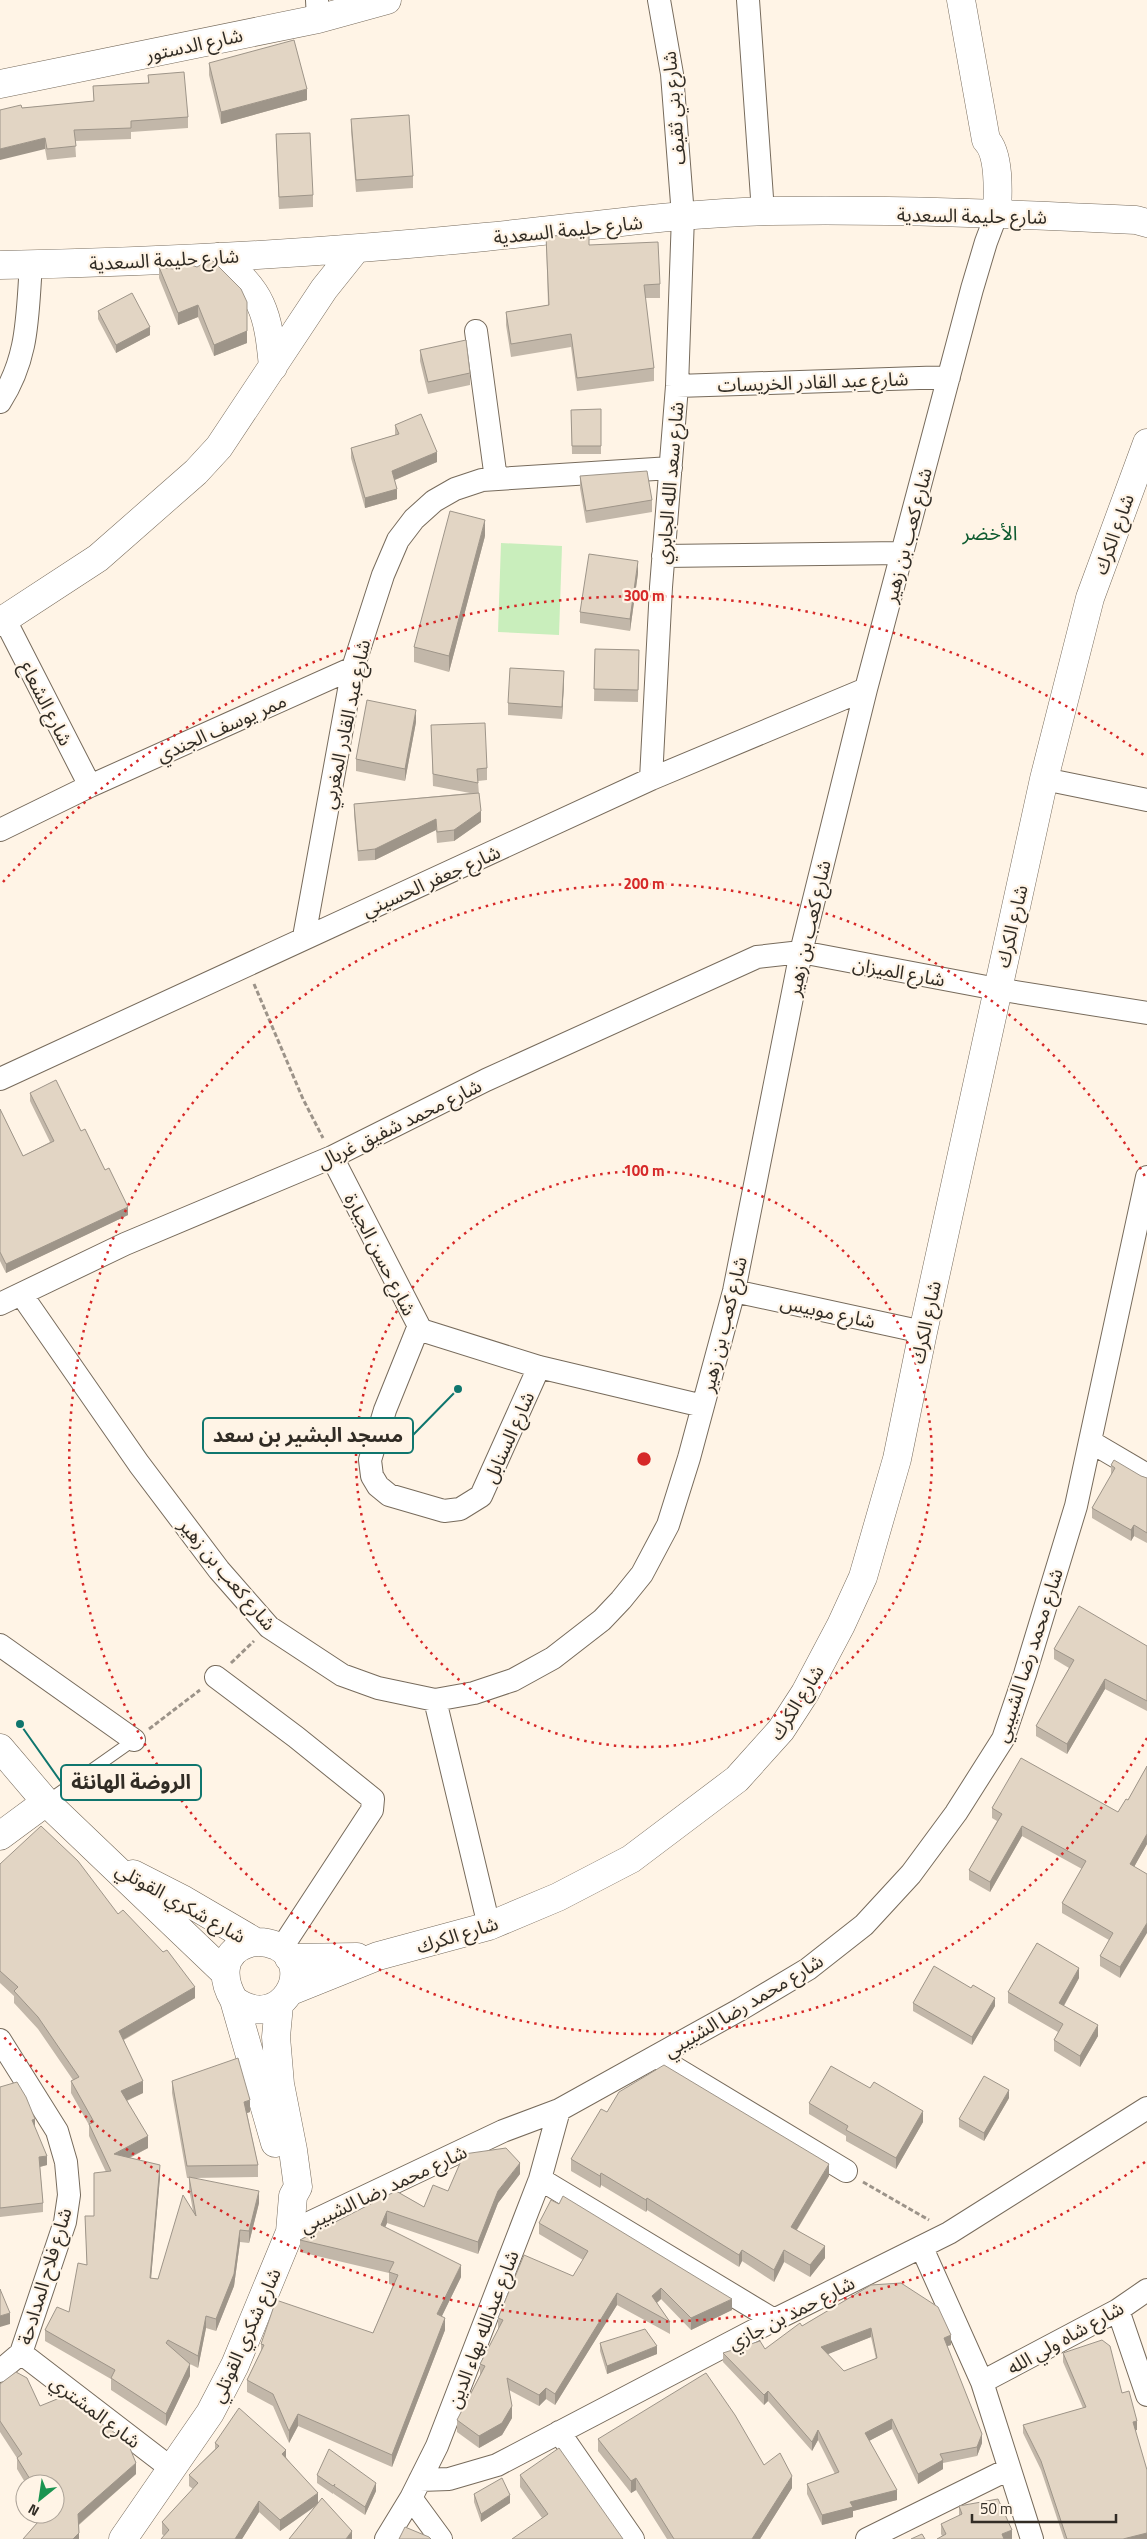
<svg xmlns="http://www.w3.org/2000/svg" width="1147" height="2539" viewBox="0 0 1147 2539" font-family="'Titillium Web','Noto Sans Arabic',sans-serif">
	<rect width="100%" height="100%" fill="#fff4e6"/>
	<path fill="#c9eebc" d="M501 543 562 546 559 635 498 632Z"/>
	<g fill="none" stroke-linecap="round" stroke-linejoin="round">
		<defs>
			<path id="lane" d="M46 1802 134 1740"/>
			<path id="street" d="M317 0 318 19
				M748 0 763 212
				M476 331 496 479
				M677 386 949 377
				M0 402C29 357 27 316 31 265
				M663 556 902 553
				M5 620 90 786
				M651 779 661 587 677 386 683 216 672 74 659 0
				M1044 779 1147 800
				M0 830 90 786 353 668
				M304 937 353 668 383 575 398 540 414 519 434 501 455 489 482 480 671 468
				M0 1079 651 779 866 689
				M332 1157 421 1330 539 1367 703 1406
				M734 1291 923 1332
				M21 1294 139 1464 219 1570 269 1627 342 1675 378 1688 435 1700 474 1693 513 1680 553 1658 602 1620 621 1600 642 1574 668 1525 689 1458 734 1291 801 952 866 689 972 289 986 242 997 213
				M0 1304 125 1244 332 1157 486 1080 757 957 801 952 997 989 1147 1013
				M418 1328 385 1410 370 1460 372 1476 378 1486 389 1495 444 1511 460 1509 481 1496 539 1367
				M1091 1442 1147 1475
				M0 1645 134 1740
				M216 1677 296 1737 373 1799 372 1810 281 1949
				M435 1700 489 1926
				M0 2040 57 2131 66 2162 69 2195 65 2222 21 2353 0 2371
				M657 2057 846 2171
				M540 2179 774 2320
				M290 2232 503 2131 559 2110 741 2009 808 1969 864 1925 911 1874 956 1813 1003 1739 1025 1674 1076 1506 1147 1177
				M922 2248 982 2382 1032 2539
				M1118 2310 1147 2395
				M21 2353 172 2469
				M982 2382 1118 2310 1147 2290
				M559 2432 633 2539
				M420 2480 449 2479 497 2465 774 2320 949 2233 1147 2108
				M411 2498 441 2539
				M386 2539 411 2498 437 2446 540 2179 559 2110
				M867 2539 1009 2469"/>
			<path id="secondary" d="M961 0 986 140C1000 154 998 194 997 213
				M0 84 318 19 387 0
				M218 257C263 292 268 312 273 367
				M0 265C162 262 324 253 485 237 580 228 675 213 770 211 892 209 1014 214 1136 220L1147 223
				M0 622 98 558 196 472 219 447 324 289 356 249
				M0 1748 46 1802 225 1973
				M0 1836 46 1802
				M133 1874 184 1900 254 1941
				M289 1958 357 1957
				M291 1991 378 1956 489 1926 558 1897 631 1859 737 1779 781 1730 805 1693 841 1625 863 1577 897 1459 923 1332 1044 779 1090 598 1147 443
				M234 2000C281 2034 317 1967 277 1946 267 1942 258 1940 247 1944 220 1953 222 1980 234 2000L275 2143
				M123 2539 210 2413 235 2365 290 2232 293 2196 298 2187 293 2150 280 2084 276 2037 279 2005"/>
		</defs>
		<use href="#lane" stroke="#776b5c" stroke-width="13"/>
		<use href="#street" stroke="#776b5c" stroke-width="24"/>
		<use href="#secondary" stroke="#776b5c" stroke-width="29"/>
		<path stroke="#9c9389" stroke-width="3" stroke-dasharray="5 2.5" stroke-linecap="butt" d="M254 984 303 1099 323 1138
			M231 1663 254 1641
			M149 1729 200 1690
			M863 2182 929 2220"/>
		<use href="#lane" stroke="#fff" stroke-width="11"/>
		<use href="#street" stroke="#fff" stroke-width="22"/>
		<use href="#secondary" stroke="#fff" stroke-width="28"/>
	</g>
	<path fill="#c2b7a9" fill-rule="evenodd" d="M209 63 307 100 221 124 209 75Z
		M148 75 188 117V128L131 132V139L75 141 76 157 47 160 45 149 22 108 94 101 93 86 148 83Z
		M351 119 413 176V188L356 192 351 131Z
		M276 134 313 195V207L279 209Z
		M546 236 589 245 660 284V298H645L654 368V381L577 391 571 347 511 357 506 325V312L548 305Z
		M159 267 173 269 247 314V343L214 356 198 317 178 325 159 278Z
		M98 311 150 335 116 353 98 319Z
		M420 350 470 373V385L428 394 420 361Z
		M601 409V454H572L571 410Z
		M395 425 437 462 395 480 397 499 365 508 351 458V448L395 435Z
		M580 476 652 500V512L586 523 580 488Z
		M485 536 449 672 414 662V647Z
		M638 573 630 631 580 623V612Z
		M595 649 639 650 638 702 594 701Z
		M564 683 562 719 508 715V703Z
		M416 722 405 781 356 771V759Z
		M431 725 487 768V780L478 781 481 822 454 841 437 843 436 830 375 860 358 861 354 814V804L470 793 433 786Z
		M30 1093 81 1131 128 1215 6 1273 0 1261V1109L23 1156 50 1142 30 1101Z
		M1111 1465 1147 1478V1543L1134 1536 1131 1541 1092 1518V1508L1111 1476Z
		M1147 1646V1711L1105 1689 1067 1754 1036 1736V1726L1069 1668 1054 1659V1649Z
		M1147 1766V1844L1134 1867 1120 1978 1100 1966V1956L1109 1940 1062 1913V1903L1082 1869 1022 1836 990 1892 969 1880V1870L997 1821 992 1818V1808L1118 1812 1128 1800Z
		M0 1864 118 1914 195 1998 124 2040 143 2093 127 2101 148 2148 130 2158 160 2177 151 2278 158 2279 193 2211 189 2189V2178H187L172 2093V2081L250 2112 247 2113 258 2165V2177L193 2178 259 2203 249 2243 240 2242 234 2286 216 2331 206 2328 198 2368 188 2363 190 2376 166 2426 111 2390V2379L45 2341V2330L69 2312 87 2265 85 2216H94L106 2172 89 2136V2125L71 2093V2081L73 2080 38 2029 14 2003V1996L0 1983Z
		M1079 1978 1064 2006 1098 2036 1080 2067 1054 2051V2040L1058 2032 1008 2003V1992Z
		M913 2003 995 2006 972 2045 913 2011Z
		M0 2087 35 2128 47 2165 40 2167 43 2203V2212L0 2217Z
		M1009 2098 984 2141 959 2127V2119Z
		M809 2103 923 2122 896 2169 846 2141V2136L809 2114Z
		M607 2112 829 2176 797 2230 825 2258 810 2277 784 2262 774 2282 742 2261 739 2267 647 2210 646 2212 601 2185 600 2188 571 2171V2159Z
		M520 2174 498 2203 478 2254 387 2223 385 2227 461 2277 442 2316 445 2330 392 2467 298 2426 289 2443 273 2406 247 2392V2380L261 2351V2344L373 2333 393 2285 389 2284V2273L300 2252V2240L396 2191 424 2207 448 2191Z
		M539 2223 732 2310 691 2330 661 2299 657 2303 670 2322V2334L617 2305 555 2405 546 2399 539 2406 509 2390 512 2418 502 2435 479 2448 457 2432V2420L480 2375V2364L498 2330V2318L573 2276 583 2260 539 2234Z
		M871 2285 951 2345 947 2346 982 2443 977 2456 943 2463V2469L918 2484 892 2429 869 2441 897 2500 853 2511V2517L822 2525 807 2494V2484L835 2474 818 2440 812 2451 768 2401 764 2405 723 2362V2353L765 2349 802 2326ZM871 2337 876 2359 844 2371 827 2354Z
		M600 2343 657 2354 607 2374 600 2351Z
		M1063 2353 1122 2393 1137 2430H1135L1147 2539H1064L1041 2470 1023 2433V2425L1083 2408 1063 2362Z
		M0 2384 40 2406 136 2474 79 2525V2539L55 2514V2484H26L17 2469V2458L0 2432Z
		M598 2439 764 2465 792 2488 760 2539H667L636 2490 631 2493 598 2451Z
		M215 2443 286 2457 318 2503 352 2539 316 2506 280 2531 259 2512 242 2539H161L164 2536 162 2534V2522L193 2489 189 2486V2475L215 2449Z
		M317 2475 376 2491 365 2515 334 2494V2493L333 2494 317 2483Z
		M520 2475 623 2539 542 2518 520 2487Z
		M474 2494 510 2503 481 2522 474 2502Z
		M959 2506 1012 2539 942 2536 941 2534V2524L959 2516Z"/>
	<path fill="#9e9589" d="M307 89V100L221 124V112Z
		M45 138V149L0 160V149Z
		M247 302V343L214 356V345Z
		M198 305V317L178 325V313Z
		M150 327V335L116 353V345Z
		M437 452V462L392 481V471Z
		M397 489V499L365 508V498Z
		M485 520V536L449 672V656Z
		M638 561V573L630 631V619Z
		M564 671V683L562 719V707Z
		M416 710V722L405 781V769Z
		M481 811V822L454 841V830Z
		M436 819V830L375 860V849Z
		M128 1207V1215L6 1273V1264Z
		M1134 1525V1536L1131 1541V1530Z
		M1105 1679V1689L1067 1754V1744Z
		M1022 1826V1836L990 1892V1882Z
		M1147 1834V1844L1130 1874V1864Z
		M1147 1923V1933L1120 1978V1967Z
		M1079 1968V1978L1059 2014V2003Z
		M195 1987V1998L119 2042V2031Z
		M995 1998V2006L972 2045V2037Z
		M1098 2025V2036L1080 2067V2056Z
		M143 2081V2093L121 2103V2091Z
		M1009 2090V2098L984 2141V2133Z
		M250 2100V2112L244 2114V2102Z
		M923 2111V2122L896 2169V2158Z
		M35 2119V2129L32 2120Z
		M148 2136V2148L114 2165V2154Z
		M47 2156V2165L39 2167V2157Z
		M520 2163V2174L498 2203 478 2254V2242L498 2191Z
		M829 2164V2176L791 2239V2227Z
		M160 2165V2177L150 2290V2278Z
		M601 2173V2185L600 2188V2176Z
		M259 2191V2203L249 2243V2231Z
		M647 2198V2210L646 2212V2200Z
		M387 2211V2223L381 2237V2225Z
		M240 2230V2242L234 2286 216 2331V2319Z
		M825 2246V2258L810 2277V2265Z
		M742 2250V2261L739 2267V2255Z
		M784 2250V2262L774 2282V2270Z
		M461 2265V2277L437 2326V2314Z
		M661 2288V2299L652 2307V2296Z
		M617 2293V2305L555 2405V2394Z
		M732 2299V2310L691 2330V2318Z
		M10 2313V2324L0 2327V2316Z
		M206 2316V2328L198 2368V2356Z
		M445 2318V2330L392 2467V2455Z
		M871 2328V2337L821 2357V2347Z
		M951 2335V2345L944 2347V2338Z
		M657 2346V2354L607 2374V2366Z
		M190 2364V2376L166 2426V2414Z
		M546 2388V2399L539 2406V2395Z
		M768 2391V2401L764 2405V2395Z
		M512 2406V2418L502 2435 479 2448V2436Z
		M298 2414V2426L289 2443V2431Z
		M892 2419V2429L865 2443V2433Z
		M1137 2421V2430L1133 2431V2422Z
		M818 2430V2440L812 2451V2442Z
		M982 2434V2443L977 2456V2447Z
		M286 2450V2461L282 2454Z
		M943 2460V2469L918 2484V2474Z
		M136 2463V2474L78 2525V2514Z
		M792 2476V2488L760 2539H752Z
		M636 2478V2490L631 2493V2481Z
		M376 2483V2491L365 2515V2507Z
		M897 2490V2500L853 2511V2517L822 2525V2515L850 2502Z
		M318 2493V2504L280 2531V2520Z
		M510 2495V2503L481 2522V2514Z
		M259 2501V2512L242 2539H235Z
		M1012 2530V2539H1002V2534Z
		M352 2531V2539H346Z
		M79 2533V2539H73Z
		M1147 2533V2539H1123Z"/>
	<path fill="#e2d5c4" stroke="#9e9589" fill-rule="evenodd" d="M294 40 307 89 221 112 209 63Z
		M184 72 188 117 131 121V128L74 130 76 146 47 149 45 138 0 149V110L21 105 22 108 94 101 93 86 149 83 148 75Z
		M409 115 413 176 356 180 351 119Z
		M310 133 313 195 279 197 276 134Z
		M589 235V245L658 242 660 284 644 285 654 368 577 378 571 334 511 344 506 312 549 305 546 236Z
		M213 261 241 289 247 302V331L214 345 198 305 178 313 159 267 173 269 185 263 197 267 206 262Z
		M132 293 150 327 116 345 98 311Z
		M466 340 470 373 428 382 420 350Z
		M601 409V446H572L571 410Z
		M421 414 437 452 392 471 397 489 365 498 351 448 399 434 395 425Z
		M647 471 652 500 586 511 580 476Z
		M450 511 485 520 449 656 414 647Z
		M589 554 638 561 630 619 580 612Z
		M595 649 639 650 638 690 594 689Z
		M510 668 564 671 562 707 508 703Z
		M367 700 416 710 405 769 356 759Z
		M485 723 487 768 477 769 478 783 433 774 431 725Z
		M479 793 481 811 454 830 437 832 436 819 375 849 358 851 354 804Z
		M56 1080 81 1131 85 1129 105 1170 109 1168 128 1207 6 1264 0 1252V1109L23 1156 54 1141 30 1093Z
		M1114 1460 1141 1476 1147 1478V1533L1134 1525 1131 1530 1092 1508 1115 1468 1111 1465Z
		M1079 1606 1147 1646V1701L1105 1679 1067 1744 1036 1726 1074 1660 1054 1649Z
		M1021 1758 1118 1812 1126 1799 1128 1800 1147 1766V1834L1130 1864 1147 1874V1923L1120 1967 1100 1956 1113 1933 1062 1903 1086 1861 1022 1826 990 1882 969 1870 1002 1814 992 1808Z
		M41 1826 78 1861 118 1914 123 1910 163 1952 167 1950 195 1987 119 2031 143 2081 121 2091 148 2136 114 2154 160 2165 150 2278 158 2279 183 2195 196 2216 189 2177 259 2191 249 2231 240 2230 234 2274 216 2319 206 2316 198 2356 168 2340 166 2343 190 2364 166 2414 111 2378 115 2370 45 2330 57 2307 69 2312 78 2263 87 2265 85 2216H94V2173L111 2171 89 2124 94 2122 71 2081 79 2077 38 2017 14 1991 18 1987 0 1971V1864Z
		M1037 1943 1079 1968 1059 2003 1098 2025 1080 2056 1054 2040 1063 2024 1008 1992Z
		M934 1966 971 1988 973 1985 995 1998 972 2037 913 2003Z
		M238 2058 250 2100 244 2102 258 2165 187 2166 172 2081Z
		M664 2065 829 2164 791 2227 825 2246 810 2265 784 2250 774 2270 742 2250 739 2255 647 2198 646 2200 601 2173 600 2176 571 2159 601 2109 607 2112 619 2092Z
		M831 2066 870 2088 874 2082 923 2111 896 2158 846 2130 848 2126 809 2103Z
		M984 2076 1009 2090 984 2133 959 2119Z
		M17 2082 26 2097 35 2119 32 2120 47 2156 39 2157 43 2203 0 2208V2087Z
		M506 2148 520 2163 498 2191 478 2242 387 2211 381 2225 461 2265 437 2314 445 2318 392 2455 298 2414 289 2431 273 2394 247 2380 264 2345 261 2344 276 2300 373 2333 398 2275 389 2272 394 2262 300 2240 396 2191 424 2207 433 2185 448 2191 464 2154Z
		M563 2196 732 2299 691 2318 661 2288 652 2296 670 2322 617 2293 555 2394 546 2388 539 2395 507 2378 512 2406 502 2423 479 2436 457 2420 485 2366 480 2364 503 2320 498 2318 524 2255 573 2276 588 2251 539 2223 551 2200 559 2204Z
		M901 2283 938 2307 951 2335 944 2338 982 2434 977 2447 940 2454 943 2460 918 2474 892 2419 865 2433 897 2490 850 2502 853 2507 822 2515 807 2484 839 2472 818 2430 812 2442 768 2391 764 2395 723 2353 760 2341 765 2349 800 2323 802 2326 871 2285ZM871 2328 877 2358 844 2371 821 2347Z
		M0 2289 10 2313 0 2316Z
		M645 2329 657 2346 607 2366 600 2343Z
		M1102 2340 1110 2346 1122 2393 1129 2391 1137 2421 1133 2422 1147 2470V2533L1123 2539H1067L1041 2461 1023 2425 1086 2407 1063 2353Z
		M16 2372 27 2378 40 2406 62 2397 127 2441 136 2463 78 2514 79 2533 73 2539H23L45 2514H55V2484H33L17 2458 22 2454 0 2421V2384Z
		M706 2373 735 2415 764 2465 780 2453 792 2476 752 2539H674L636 2478 631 2481 598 2439Z
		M239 2408 286 2450 282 2454 318 2493 280 2520 259 2501 235 2539H161L169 2530 162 2522 198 2483 189 2475 219 2446 215 2443Z
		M559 2448 623 2539H512L548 2514 520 2475Z
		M329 2449 376 2483 365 2507 334 2486 335 2484 333 2486 317 2475Z
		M502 2478 510 2495 481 2514 474 2494Z
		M322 2498 352 2531 346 2539H289Z
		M998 2499 1012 2530 1002 2534 1004 2539H937L946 2534 941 2524 962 2514 959 2506Z
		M405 2527 429 2537 431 2539H399Z
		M922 2534 925 2539H911Z"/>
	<g fill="none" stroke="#d62828" stroke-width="2.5" stroke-dasharray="2.5 5">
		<circle cx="644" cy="1459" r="288"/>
		<path d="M1147 1738A575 575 0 1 1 1147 1180"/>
		<path d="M1145 2162A863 863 0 0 1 3 2036M3 882A863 863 0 0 1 1145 756"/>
	</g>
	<g text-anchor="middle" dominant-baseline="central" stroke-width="4.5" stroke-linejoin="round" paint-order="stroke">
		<g font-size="19" fill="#312c25" stroke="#fff4e6">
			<text transform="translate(194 44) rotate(-12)">شارع الدستور</text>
			<text transform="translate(673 108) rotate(-95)">شارع بني ثقيف</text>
			<text transform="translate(972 215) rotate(1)">شارع حليمة السعدية</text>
			<text transform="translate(568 229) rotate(-6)">شارع حليمة السعدية</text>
			<text transform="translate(164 259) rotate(-3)">شارع حليمة السعدية</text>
			<text transform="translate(813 381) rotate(-2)">شارع عبد القادر الخريسات</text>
			<text transform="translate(669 483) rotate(-85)">شارع سعد الله الجابري</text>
			<text transform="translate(1113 534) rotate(-70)">شارع الكرك</text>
			<text transform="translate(907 535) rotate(-75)">شارع كعب بن زهير</text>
			<text transform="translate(47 703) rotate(63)">شارع الشعاع</text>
			<text transform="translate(345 724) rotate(-78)">شارع عبد القادر المغربي</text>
			<text transform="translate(221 727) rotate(-24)">ممر يوسف الجندي</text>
			<text transform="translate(431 880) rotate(-24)">شارع جعفر الحسيني</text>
			<text transform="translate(1011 926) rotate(-77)">شارع الكرك</text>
			<text transform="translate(808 928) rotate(-77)">شارع كعب بن زهير</text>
			<text transform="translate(899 971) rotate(10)">شارع الميزان</text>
			<text transform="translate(399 1123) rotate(-26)">شارع محمد شفيق غربال</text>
			<text transform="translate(381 1254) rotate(63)">شارع حسن الجبارة</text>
			<text transform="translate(828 1311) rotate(12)">شارع موبيس</text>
			<text transform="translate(925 1322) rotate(-78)">شارع الكرك</text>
			<text transform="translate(723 1324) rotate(-76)">شارع كعب بن زهير</text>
			<text transform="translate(508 1437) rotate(-66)">شارع السنابل</text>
			<text transform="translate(228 1574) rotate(50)">شارع كعب بن زهير</text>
			<text transform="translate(1028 1655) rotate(-72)">شارع محمد رضا الشبيبي</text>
			<text transform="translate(796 1702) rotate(-58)">شارع الكرك</text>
			<text transform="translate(181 1902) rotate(29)">شارع شكري القوتلي</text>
			<text transform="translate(457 1934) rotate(-17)">شارع الكرك</text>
			<text transform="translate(743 2005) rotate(-31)">شارع محمد رضا الشبيبي</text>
			<text transform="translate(383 2188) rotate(-25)">شارع محمد رضا الشبيبي</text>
			<text transform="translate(44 2276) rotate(-73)">شارع فلاح المدادحة</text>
			<text transform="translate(791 2312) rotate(-27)">شارع حمد بن جازي</text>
			<text transform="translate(482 2329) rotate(-69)">شارع عبدالله بهاء الدين</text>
			<text transform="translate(245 2335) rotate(-66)">شارع شكري القوتلي</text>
			<text transform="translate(1065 2337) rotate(-29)">شارع شاه ولي الله</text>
			<text transform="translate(96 2411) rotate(37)">شارع المشتري</text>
		</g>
		<g font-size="20" fill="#0f5b30" stroke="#fff4e6">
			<text x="990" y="532">الأخضر</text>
		</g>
	</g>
	<circle cx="644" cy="1459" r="8" fill="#d62828" stroke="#fff4e6" stroke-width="2.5"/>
	<g font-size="15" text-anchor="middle" font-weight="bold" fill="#d62828" stroke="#fff4e6" stroke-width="4.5" stroke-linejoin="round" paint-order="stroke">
		<text x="644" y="601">300 m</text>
		<text x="644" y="889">200 m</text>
		<text x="644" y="1176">100 m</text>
	</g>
	<path fill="none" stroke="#0f766e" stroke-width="2" d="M458 1389L413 1435M20 1724L61 1782"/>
	<g fill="#0f766e" stroke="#fff4e6" stroke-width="2">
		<circle cx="458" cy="1389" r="5"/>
		<circle cx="20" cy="1724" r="5"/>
	</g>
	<g fill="#fff4e6" stroke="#0f766e" stroke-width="2">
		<rect x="203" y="1418" width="210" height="35" rx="5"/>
		<rect x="61" y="1765" width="140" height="35" rx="5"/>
	</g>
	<g font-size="20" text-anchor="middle" font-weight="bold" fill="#312c25">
		<text x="308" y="1442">مسجد البشير بن سعد</text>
		<text x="131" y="1789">الروضة الهانئة</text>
	</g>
	<g transform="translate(40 2499) rotate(210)"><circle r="24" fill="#fff4e6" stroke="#ada499"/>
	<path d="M0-4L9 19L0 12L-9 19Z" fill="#1b9450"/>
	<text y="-8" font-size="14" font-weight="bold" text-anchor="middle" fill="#312c25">N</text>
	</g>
	<path d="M972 2514v8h144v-8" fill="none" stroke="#312c25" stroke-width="2.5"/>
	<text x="980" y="2514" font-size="15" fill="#312c25" stroke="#fff4e6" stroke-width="4" paint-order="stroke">50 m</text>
</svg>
